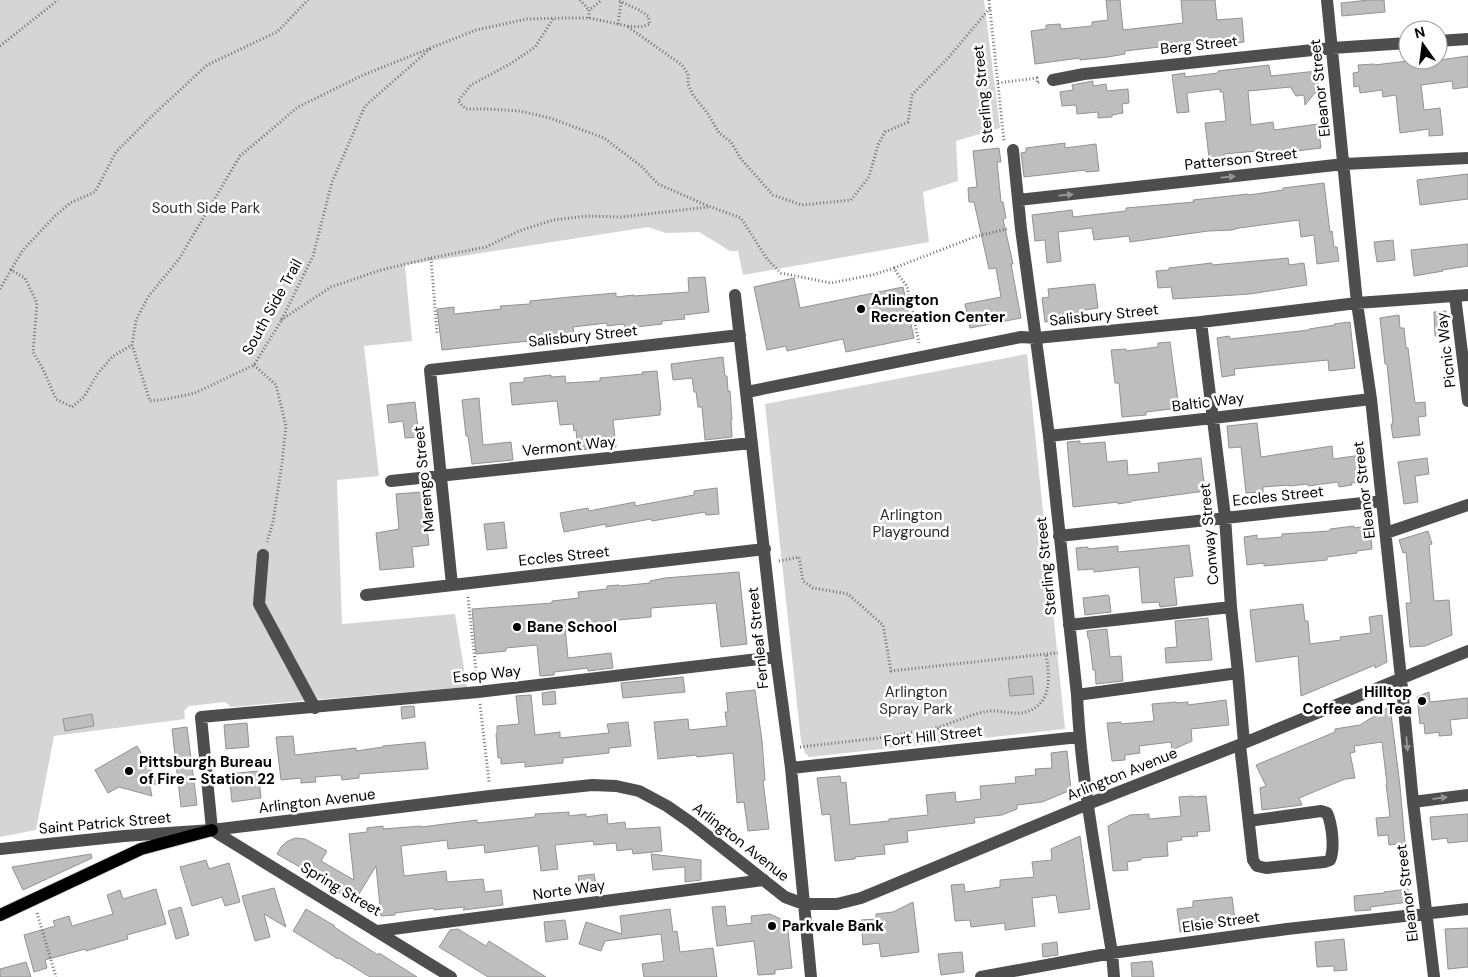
<svg xmlns="http://www.w3.org/2000/svg" width="1468" height="977" viewBox="0 0 1468 977" font-family="'DM Sans',sans-serif">
	<rect width="100%" height="100%" fill="#fff"/>
	<path fill="#d5d5d5" d="M0 0H984L1000 128 956 141 958 181 923 192 929 242 743 275 738 251H730L699 232 666 233 648 227 405 265 412 341 364 346 379 476 337 480 342 624 455 614 467 687 231 707 225 702 189 706 184 711 185 719 54 736 36 830 0 837Z
		M1027 354 1065 729 809 757 805 753 801 741 765 404Z"/>
	<path fill="#bebebe" stroke="#929292" d="M1106 0H1120L1123 30 1183 23 1181 0H1215L1217 20 1242 18 1244 42 1227 44V39L1202 42 1201 43 1185 44 1125 51V54L1108 57 1080 60V58L1035 64 1031 31 1046 29V25L1060 24 1061 29 1092 26V22L1108 20Z
		M1369 0H1384L1385 12 1342 16 1341 3Z
		M1468 56V87L1453 89 1452 81 1421 85 1424 110 1440 108 1443 135 1429 136V129L1400 133 1396 95 1383 97 1382 90 1360 93 1359 86 1354 87 1353 73 1359 72 1358 65 1374 64V65L1416 60H1418V63Z
		M1269 65 1271 76 1317 71 1319 88 1305 105 1304 95 1296 96 1292 90 1291 87 1248 91 1251 125 1273 122 1274 130 1318 124 1321 148 1256 156V151L1224 154V156L1209 158 1205 123 1226 121 1223 92H1220V89L1187 93 1189 112 1177 113 1172 75 1185 73V77L1218 73V71Z
		M1093 81V86L1106 84 1107 91 1128 89 1129 103 1122 104 1123 113 1112 115V117L1098 118V112L1077 114 1076 105 1062 106 1060 92 1073 90 1072 85Z
		M1065 143V148L1096 144 1099 171 1086 172 1085 170 1024 177 1021 153 1026 152V148Z
		M999 148 1001 162H997L1001 202H1003L1006 218 1003 219 1013 264H1011L1021 318 970 328 965 304 1001 297 996 268 989 269 974 202H969L968 188 977 187 973 151Z
		M1468 174V199L1420 205 1417 180Z
		M1324 183 1330 232 1332 231 1334 247H1337L1339 261 1317 264 1314 235 1301 237 1299 220 1239 228 1232 230 1208 231 1130 242 1129 236 1094 240 1092 228 1058 232 1061 261 1047 263 1045 240 1035 241 1032 215 1072 210 1073 217 1126 211V208L1194 202 1193 200 1248 194 1249 195 1283 190V188Z
		M1393 240 1395 260 1377 262 1374 242Z
		M1468 244V266L1442 270 1443 271 1414 276 1411 250Z
		M1288 258 1289 265 1304 263 1307 285 1250 294 1173 299 1171 287 1158 288 1156 271 1169 270V268L1212 263V265Z
		M705 277 709 312 684 315 685 319 662 321V324L637 327 638 330 625 332 624 324 607 326V323L573 327 574 334 529 338V341L442 350 437 309 454 307V314L501 309 500 306 530 304V301L570 297 616 293V297L634 295V296L689 292 688 278Z
		M794 278 800 308 903 287 914 338 846 352 843 339 787 351 786 346 767 350 754 287Z
		M1095 284 1098 308 1078 311 1080 322 1067 324 1066 319 1045 322 1042 298 1049 297 1048 289Z
		M1446 311 1448 336H1435L1434 312Z
		M1399 315 1400 328H1404L1406 348H1408L1415 403 1425 402 1426 416 1418 417 1420 435 1393 438 1391 424H1393L1387 364H1385L1380 318Z
		M1350 322 1355 368 1329 371 1328 360 1234 369 1235 375 1222 377 1217 338 1229 336 1230 339 1309 330V329L1335 325 1334 324Z
		M1170 342 1179 408 1146 412V415L1122 417 1119 383H1115L1111 350 1126 349V351L1158 347V343Z
		M723 357 725 376H727L728 391H730L732 420H731L732 437 705 440 702 407H698L696 392H694L692 378 673 380 671 364Z
		M657 371 661 410H660V415L613 420 616 447 578 450 576 430 574 431 573 424 560 425 557 401 512 405 510 383 524 382V378L551 375V377L565 376 566 383 600 381V378L643 374 642 372Z
		M479 398 483 445 511 442 513 460 472 464 468 436H466L462 400Z
		M415 402 419 437 405 438 403 421 389 423 387 405Z
		M1257 423 1261 457 1332 446 1333 459 1362 455 1365 482 1351 483 1352 485 1339 487 1338 482 1308 486V484L1289 486V485L1263 487V492L1246 493 1241 447 1229 448 1227 426Z
		M1080 441V444L1105 442 1107 462 1127 460 1128 475 1159 472 1158 463 1201 458 1205 491 1131 501V502L1118 504V502L1073 507 1067 442Z
		M1427 458 1429 474 1415 476 1418 502 1404 504 1398 462Z
		M717 488 719 514 706 515 705 512 652 521 651 519 606 527V524L564 532 560 513 588 508 589 511 635 502V506L694 495V491Z
		M423 492 429 545 412 547 414 567 380 570 376 533 399 529 396 494Z
		M504 522 507 548 487 550 484 524Z
		M1354 526V528L1370 526 1372 549 1357 551V553L1327 557V560L1264 566V563L1247 565 1244 537 1257 535V539L1282 537V534L1330 531V529Z
		M1428 531 1432 544 1429 545 1434 601 1449 600 1452 635 1425 646 1410 647 1406 603H1411L1406 552 1403 553 1399 540Z
		M1189 545 1193 576 1174 578 1177 605 1160 607 1159 602 1142 603 1139 567 1094 572V569L1078 570 1076 548 1088 547V549L1118 546V552Z
		M739 572 747 644 721 647 716 603 651 608V617L575 624V626L565 627 568 658 611 653 613 668 588 671V668L554 672V675L540 676 537 645 506 648V651L476 654 472 609 552 603V601L579 598 578 592 607 589V586L619 585 620 586 650 583V581L665 578Z
		M1108 595 1109 596 1111 612 1085 615 1083 598Z
		M1303 604 1305 621H1308L1310 644 1341 640 1340 637 1371 633 1369 617 1382 615 1387 662 1375 668V665L1301 696 1298 656 1256 662 1250 610Z
		M1208 618 1212 660 1166 663 1165 648 1177 647 1175 621Z
		M1107 629 1110 657 1121 656 1123 681 1096 684 1095 670H1093L1089 638H1088L1087 631Z
		M1032 676 1034 694 1010 696 1008 679Z
		M683 677 685 692 623 698 621 683Z
		M755 690 762 741 765 780 763 781 769 829 748 831 744 802 737 803 733 753 697 757 696 755 658 759 654 722 688 719 689 730 727 726 725 712H728L726 693Z
		M555 691 556 704 543 705 542 693Z
		M1429 692 1430 702 1468 698V718L1450 720 1452 735 1439 736V732L1425 734 1424 723 1420 724 1417 697Z
		M531 695 535 735 560 732V738L609 733 607 724 628 722 631 746 609 748V753L563 758V763L525 767V762L501 764V758H498L496 734H497V726L519 724 516 696Z
		M1226 700 1229 725 1191 729 1192 741 1172 750 1171 742 1139 746 1140 753 1125 755V760L1112 761 1107 723 1121 722V724L1154 721 1152 704 1176 702V703L1188 702V705Z
		M414 706 415 717 402 719 401 707Z
		M1390 706 1400 786 1405 843 1389 845 1388 835 1378 836 1376 818 1390 817 1386 784H1387L1382 742 1354 746 1355 752 1350 753 1355 778 1345 779 1299 798 1302 805 1262 810 1260 788 1266 786 1256 765 1335 732V729L1360 725Z
		M92 714 94 726 65 731 63 719Z
		M247 723 249 747 226 749 224 725Z
		M187 727 197 805 181 807 172 729Z
		M293 736 295 755 356 748V751L383 747V746L425 742 428 769 359 774V778L342 780 341 775 315 777 316 782 301 783V778L281 780 276 737Z
		M137 746 160 786 149 782 152 796 119 787 108 793 95 770Z
		M1067 751 1071 790 1042 802 1017 805V809L1002 815 974 818 975 823 907 831 908 842 884 845 885 854 855 857V859L835 861 830 814 822 815 817 778 840 776 841 783 846 782 850 825 889 821V819L928 815 926 795 955 792 956 802 981 799 980 786 1016 783 1015 777 1036 775 1035 769 1052 768 1051 753Z
		M258 771 261 798 232 802 229 774Z
		M1193 796 1194 797 1206 796 1210 831 1197 832 1198 836 1181 837 1182 840 1167 842 1168 856 1141 858V860L1127 862 1128 870 1113 871 1108 826 1130 815 1149 814V819L1181 816 1179 797Z
		M569 812V816L586 814V817L607 814 608 824 625 822 626 829 660 827 662 851 633 854 632 849 617 851 616 843 594 845 593 841 555 845 558 869 541 871 538 846 485 853 484 845 448 849 447 840 401 846 404 876 446 871 447 882 483 879 485 892 501 890 503 905 463 910 465 907 434 910V908L395 913V915L381 916 376 866 354 902 318 880 319 878 277 854 281 847 286 842 295 838 305 839 327 851 321 861 354 880 349 834 367 832V828L383 826V829L421 826V827L477 820V823L535 817V814Z
		M1468 814V841L1448 843 1447 838 1432 840 1430 817Z
		M1080 836 1090 909 1059 913 1056 895 1032 898 1035 926 1005 930V923L971 927 970 920 955 921 951 885 964 884 965 892 1000 887V880L1034 877 1032 862 1052 860 1051 849Z
		M91 854 92 858 23 890 12 867Z
		M651 854 701 860V880L685 882V867L653 870Z
		M206 860 209 869 229 863 240 902 225 906 222 897 192 906 180 867Z
		M594 874 597 891 581 894 578 876Z
		M274 888 286 927 264 914 270 937 255 941 242 896Z
		M156 889 166 924 127 935 128 939 86 951 85 949 45 960 47 968 34 972 24 935 55 926 53 921 69 916 72 926 113 914 107 895 120 890 123 899Z
		M1408 889 1409 902 1370 907 1371 910 1355 911 1354 896 1384 893V892Z
		M1232 897 1235 920 1205 924V926L1192 927 1193 931 1180 932 1177 909 1193 907V901Z
		M913 902 919 952 881 957 879 943 863 945 861 920 876 919V914L893 912Z
		M725 906 727 926 752 923 751 916 770 914 787 922 792 968 775 970V974L758 975 754 941 717 946 712 907Z
		M181 907 189 935 176 939 168 911Z
		M306 909 335 926 334 927 378 955 379 953 417 977H370L339 958 338 959 327 952 293 931Z
		M670 909 673 932 677 931 680 952 713 948 717 977H644L642 964 664 961 661 934 605 941 601 951 579 944 586 922 622 934 620 916Z
		M565 920 568 939 546 942 544 922Z
		M1468 928V967L1448 969 1445 929Z
		M458 929 486 946 489 941 546 977H488L439 947 450 930Z
		M1344 939 1347 970 1334 971V966L1317 967 1315 942Z
		M1057 942 1058 955 1043 957 1042 944Z
		M962 952 964 972 941 975 938 954Z
		M1152 961 1154 977H1132L1131 963Z
		M26 962 31 977H0V969Z"/>
	<g fill="none" stroke-linecap="round" stroke-linejoin="round">
		<defs>
			<path id="major" d="M0 915 141 849 212 830"/>
		</defs>
		<use href="#major" stroke="#dbdbdb" stroke-width="14"/>
		<path stroke="#707070" stroke-width="3" stroke-dasharray="1 2.5" stroke-linecap="butt" d="M580 0 589 10
			M989 0 1004 141
			M589 18V10L602 0
			M553 19 535 47 510 64 471 85 458 101 466 109H489L520 111 550 118 604 138 641 166 658 184 706 205 741 218 767 259 781 273 831 283 872 275 894 268 899 276 907 286 919 343
			M618 24 621 2
			M628 27 682 65 688 74V84L693 95 708 114 719 133 731 142 741 159 773 195 802 205 851 200 869 177 878 145 885 132 908 122 912 95 949 57 990 8
			M0 46 58 0
			M430 49 365 106 332 182 313 256 281 321 254 365 195 393 167 399 150 401 132 345 136 320 148 297 179 259 240 156 298 107 363 75 476 30 527 19 564 18H589L628 26 641 27 650 24 648 16 639 10 617 0
			M998 83 1037 78V83L1040 82
			M431 258 486 247 519 231 553 220 587 216 621 217 708 207
			M894 268 977 236 1007 229
			M11 270 23 250 55 216 70 203 95 192 116 152 151 117 207 65 277 32 308 0
			M0 289 11 270 25 278 37 303 33 352 43 369 56 399 72 407 84 397 98 373 113 356 132 345
			M281 320 331 287 381 270 431 258 437 333
			M254 365 276 385 286 426 282 463 273 522 267 542
			M779 561 799 557 803 581 813 588 848 594 883 625 891 671 1046 654
			M468 597 477 680
			M480 704 489 782
			M937 728C952 723 974 713 989 711 1000 710 1010 714 1020 713 1024 713 1028 711 1031 710 1053 700 1049 673 1046 654L1058 653
			M800 747 879 738 937 728 957 735
			M37 913 56 977"/>
		<path stroke="#4e4e4e" stroke-width="12" d="M1327 0 1357 303 1371 399 1401 678 1413 802 1434 977
			M1438 41 1468 39
			M1053 80 1084 74 1332 48 1408 43
			M1013 150 1021 229 1049 436 1077 695C1081 782 1098 868 1112 953L1114 977
			M1018 200 1344 164 1468 158
			M735 295 776 657 791 768 811 977
			M1455 296 1468 401
			M1201 322 1225 517 1231 607 1238 673 1244 743
			M747 392 1021 337 1036 338 1201 322 1357 303 1468 295
			M1049 436 1213 418 1371 399
			M391 481 751 443
			M1386 533 1468 505
			M1059 536 1381 501
			M263 555 259 604 315 708
			M452 585 430 370 740 335
			M366 595 765 549
			M1069 625 1231 607
			M1077 695 1238 673
			M1240 745 1253 860 1257 866 1266 868 1324 862 1330 860C1335 849 1332 824 1327 813L1321 811 1249 821
			M791 768 1079 737
			M1413 802 1468 795
			M212 830 201 717 478 692 776 657
			M212 830 451 977
			M0 849 124 836 212 830 490 796 592 785 616 786 639 791 667 806 690 822 785 897 804 904H837L861 898 883 889 1088 804 1244 743 1468 651
			M378 931 764 880
			M981 977 1112 953 1287 929 1468 909"/>
		<use href="#major" stroke="#000" stroke-width="12"/>
	</g>
	<defs><path id="oneway-solid" d="M-6-.8H1V-3.2L6.5 0L1 3.2V.8H-6Z" transform="scale(1.25)"/></defs>
	<g fill="#959595">
		<use href="#oneway-solid" transform="translate(1228 177) rotate(-6)"/>
		<use href="#oneway-solid" transform="translate(1066 195) rotate(-6)"/>
		<use href="#oneway-solid" transform="translate(1407 744) rotate(85)"/>
		<use href="#oneway-solid" transform="translate(1440 798) rotate(-7)"/>
	</g>
	<g fill="#000" stroke="#fff" stroke-width="2">
		<circle cx="861" cy="309" r="5"/>
		<circle cx="517" cy="627" r="5"/>
		<circle cx="1422" cy="701" r="5"/>
		<circle cx="129" cy="771" r="5"/>
		<circle cx="772" cy="926" r="5"/>
	</g>
	<g text-anchor="middle" dominant-baseline="central" stroke-width="5" stroke-linejoin="round" paint-order="stroke">
		<g font-size="15" fill="#000" stroke="#fff">
			<text transform="translate(1199 45) rotate(-6)">Berg Street</text>
			<text transform="translate(1320 88) rotate(-96)">Eleanor Street</text>
			<text transform="translate(983 94) rotate(-96)">Sterling Street</text>
			<text transform="translate(1241 159) rotate(-6)">Patterson Street</text>
			<text transform="translate(272 307) rotate(-61)">South Side Trail</text>
			<text transform="translate(1104 315) rotate(-6)">Salisbury Street</text>
			<text transform="translate(583 336) rotate(-6)">Salisbury Street</text>
			<text transform="translate(1446 350) rotate(-97)">Picnic Way</text>
			<text transform="translate(1208 402) rotate(-7)">Baltic Way</text>
			<text transform="translate(569 446) rotate(-6)">Vermont Way</text>
			<text transform="translate(424 479) rotate(-96)">Marengo Street</text>
			<text transform="translate(1364 490) rotate(-97)">Eleanor Street</text>
			<text transform="translate(1278 496) rotate(-6)">Eccles Street</text>
			<text transform="translate(1209 534) rotate(-95)">Conway Street</text>
			<text transform="translate(564 556) rotate(-6)">Eccles Street</text>
			<text transform="translate(1046 566) rotate(-96)">Sterling Street</text>
			<text transform="translate(758 638) rotate(-96)">Fernleaf Street</text>
			<text transform="translate(487 674) rotate(-6)">Esop Way</text>
			<text transform="translate(933 736) rotate(-6)">Fort Hill Street</text>
			<text transform="translate(1122 774) rotate(-22)">Arlington Avenue</text>
			<text transform="translate(317 801) rotate(-7)">Arlington Avenue</text>
			<text transform="translate(105 823) rotate(-5)">Saint Patrick Street</text>
			<text transform="translate(741 842) rotate(38)">Arlington Avenue</text>
			<text transform="translate(341 889) rotate(31)">Spring Street</text>
			<text transform="translate(569 890) rotate(-8)">Norte Way</text>
			<text transform="translate(1407 893) rotate(-97)">Eleanor Street</text>
			<text transform="translate(1221 922) rotate(-8)">Elsie Street</text>
		</g>
		<g font-size="15" fill="#2c2c2c" stroke="#fff">
			<text x="206" y="208">South Side Park</text>
			<text x="911" y="515">Arlington<tspan x="911" dy="17">Playground</tspan></text>
			<text x="916" y="692">Arlington<tspan x="916" dy="17">Spray Park</tspan></text>
		</g>
		<g font-size="15" font-weight="bold" fill="#000" stroke="#fff" text-anchor="start">
			<text x="871" y="300">Arlington<tspan x="871" dy="17">Recreation Center</tspan></text>
			<text x="527" y="627">Bane School</text>
			<text x="1412" y="692" text-anchor="end">Hilltop<tspan x="1412" dy="17">Coffee and Tea</tspan></text>
			<text x="139" y="762">Pittsburgh Bureau<tspan x="139" dy="17">of Fire - Station 22</tspan></text>
			<text x="782" y="926">Parkvale Bank</text>
		</g>
	</g>
	<g transform="translate(1423 45) rotate(346)"><circle r="24" fill="#ffffff" stroke="#999999"/>
	<path d="M0-4L9 19L0 12L-9 19Z" fill="#000000"/>
	<text y="-8" font-size="14" font-weight="bold" text-anchor="middle" fill="#000000">N</text>
	</g>
</svg>
